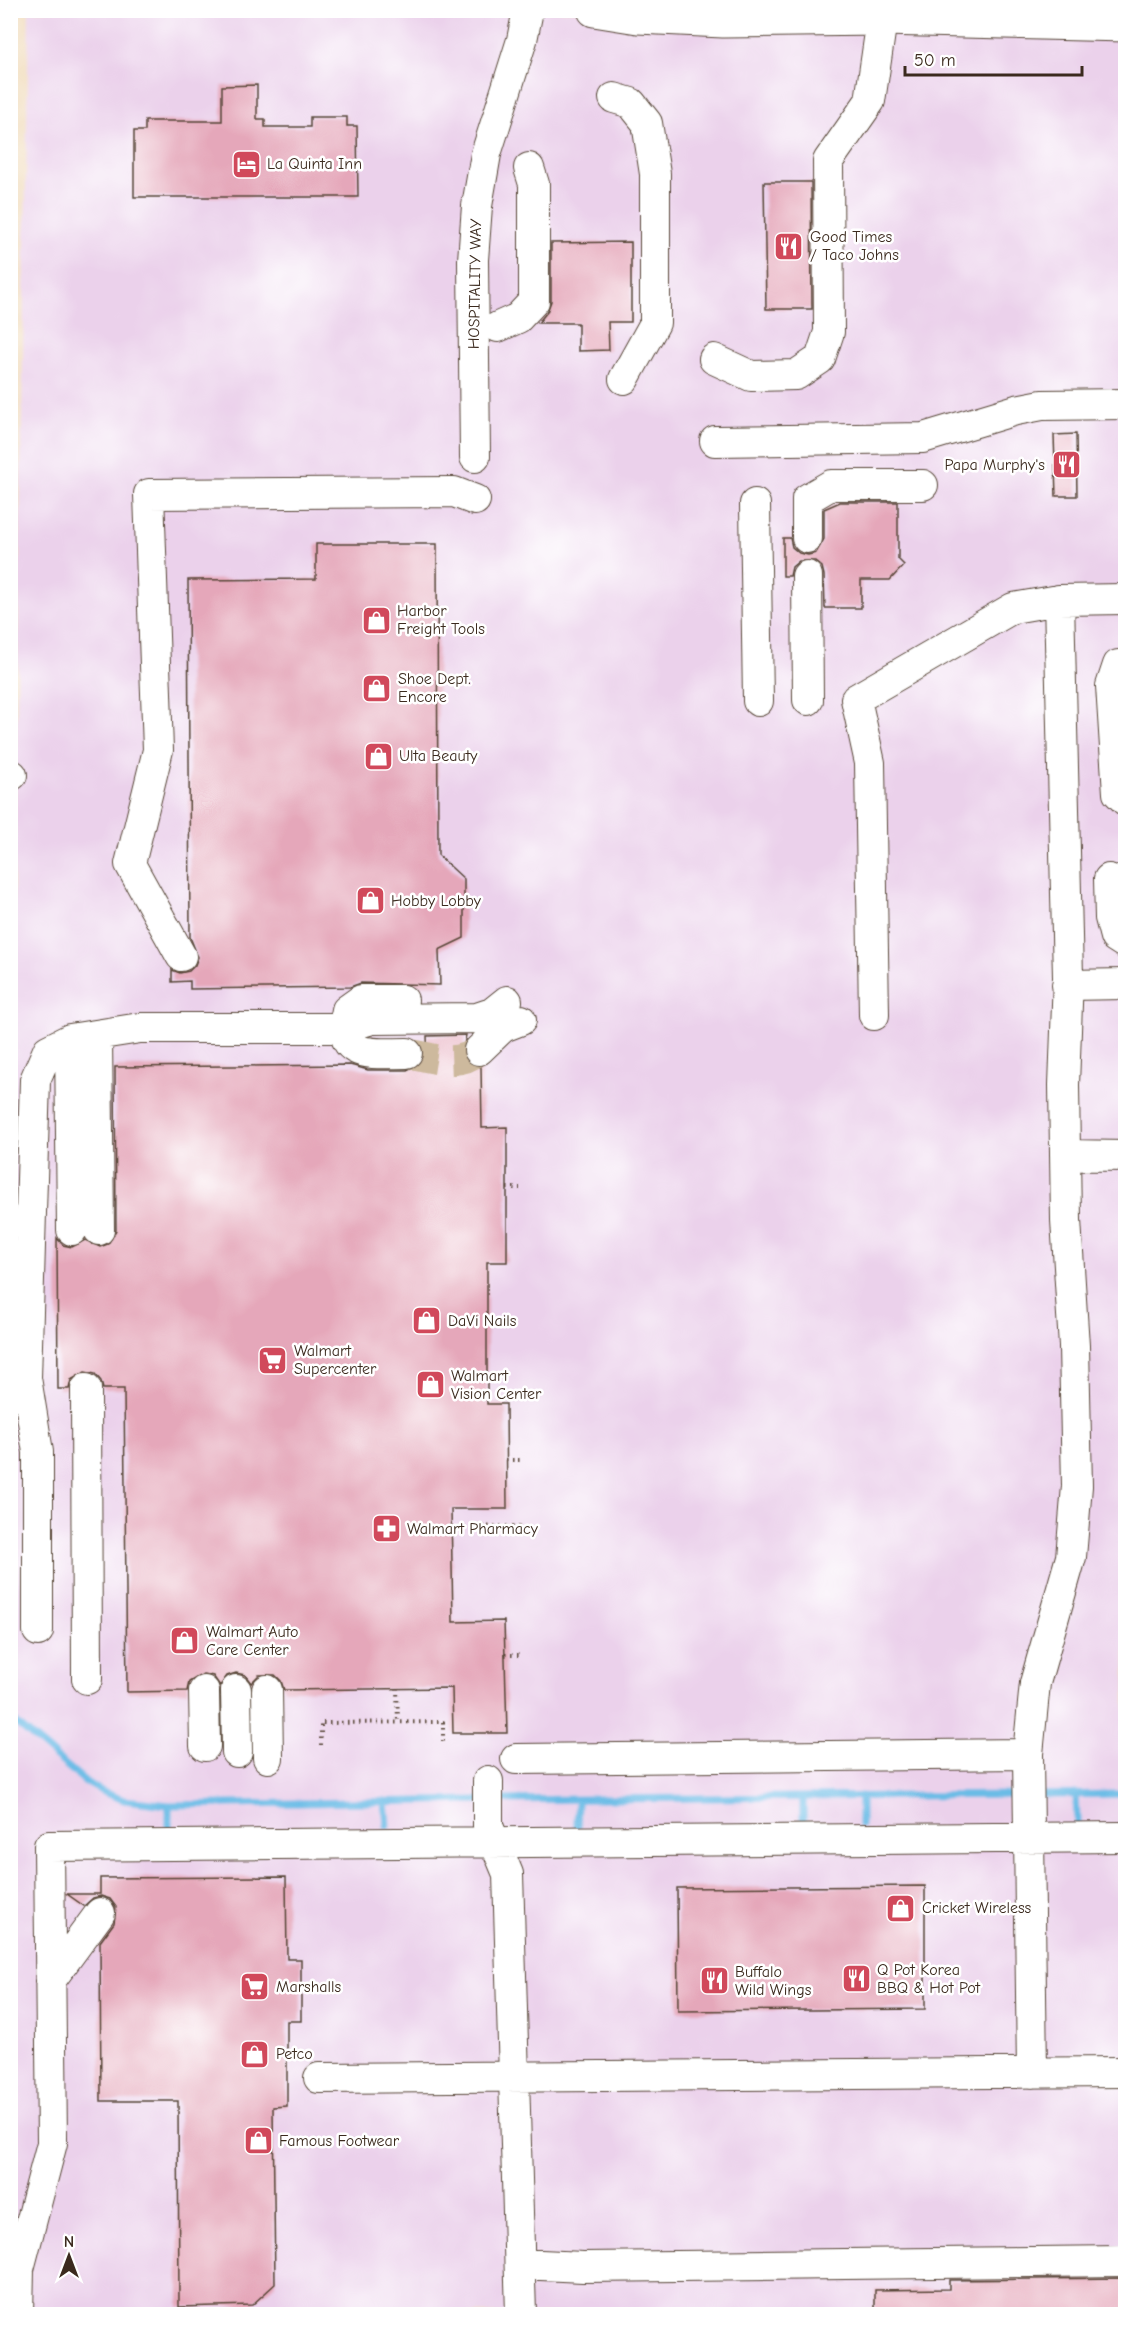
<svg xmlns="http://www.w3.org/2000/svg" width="1136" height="2325" viewBox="0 0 1136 2325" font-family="'Comic Neue',sans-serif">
	<rect width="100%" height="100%" fill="#fff"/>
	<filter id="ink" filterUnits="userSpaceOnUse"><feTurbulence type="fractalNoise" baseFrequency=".0167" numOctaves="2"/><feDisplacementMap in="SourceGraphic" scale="12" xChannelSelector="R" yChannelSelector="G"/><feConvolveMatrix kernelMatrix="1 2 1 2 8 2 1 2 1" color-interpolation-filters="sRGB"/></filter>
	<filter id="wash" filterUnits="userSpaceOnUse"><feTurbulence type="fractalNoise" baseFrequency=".008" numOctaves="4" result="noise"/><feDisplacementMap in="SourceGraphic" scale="24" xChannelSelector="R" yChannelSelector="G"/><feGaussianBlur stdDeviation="1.35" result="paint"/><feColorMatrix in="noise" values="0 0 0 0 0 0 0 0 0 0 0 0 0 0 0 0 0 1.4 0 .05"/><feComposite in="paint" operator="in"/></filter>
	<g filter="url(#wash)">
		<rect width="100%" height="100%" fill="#f1ddbd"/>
		<path fill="#ebd1eb" d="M29 11H1125V2314H11L10 1110Z"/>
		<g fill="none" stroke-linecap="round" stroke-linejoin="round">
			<path stroke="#6abce6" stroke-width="7" d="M10 1718 87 1783 103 1792 124 1800 169 1805 481 1800
				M1076 1794 1077 1822
				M1035 1795 1126 1794
				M495 1800 1021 1795
				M385 1801 387 1826
				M169 1805V1826
				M861 1825V1796
				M803 1826V1797
				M577 1827 578 1800"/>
		</g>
		<g id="blocks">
			<path fill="#e5a7ba" d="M257 85V119H265V127H310V117H347V126H357L358 197H134V131H145V121H222V86Z
				M764 182H811L812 309H766Z
				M631 242V322H608L609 350 578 351V323H538L547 312 551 301V243Z
				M1076 434 1077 496H1056L1054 435Z
				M840 502H898V559L904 565 890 580H861V608H825L824 575 822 567 815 561H799L792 567 790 576H783V538H790L792 547 799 553 808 555 816 553 824 539V509Z
				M316 544H437L438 855 464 879V938L439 950 440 985 361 983 350 987 190 989V981L172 982V970L180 973 189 971 195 965 198 957 190 937 188 580 316 579Z
				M466 1035 462 1054 466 1066 481 1067 482 1128 507 1127V1262H487V1404H506L507 1509H451L453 1622 504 1621 507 1733H453L452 1688 284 1690 281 1681 275 1675H259L251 1683 245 1675 236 1673 227 1676 220 1686 213 1676 203 1674 189 1682 187 1691 127 1692 124 1389H103L101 1381 95 1374 85 1372 71 1380 69 1389H58L57 1238 63 1245 72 1247 85 1240 100 1247 108 1244 116 1230 115 1067 350 1065 368 1070H407L419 1064H428L427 1036Z
				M286 1877 287 1959H301V2021H287V2106L273 2107 275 2284 252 2305 179 2307 178 2101H101L100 1942 114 1923 116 1907 110 1899 101 1896 93 1898 84 1906 67 1894H100V1878Z
				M925 1886V2009L678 2011 677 1888Z
				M1125 2278V2314H875V2290L949 2289V2280Z"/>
		</g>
	</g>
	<g filter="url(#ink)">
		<use href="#blocks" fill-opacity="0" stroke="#564536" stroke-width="1.5"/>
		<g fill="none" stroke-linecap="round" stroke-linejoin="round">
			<path stroke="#cdb99d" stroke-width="30" stroke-dasharray="30 15" stroke-linecap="butt" d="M407 1053C433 1058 457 1068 479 1050"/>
			<defs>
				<path id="minor" d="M614 98 631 103 647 123 655 174V323L624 379
					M498 327 518 318 534 301V184L529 168
					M714 359 751 376 796 375 820 359 829 332 828 161 870 101 882 19
					M715 441 923 438 1016 410 1042 405 1126 404
					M475 457 473 260 477 206 486 154 522 40 528 10
					M755 504 758 701
					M807 538V499L831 485H923
					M807 576 808 700
					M1118 665 1111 686 1118 793 1126 801
					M10 775H12
					M1109 879 1110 918 1115 937 1126 944
					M181 956 130 864 158 750 149 494 454 492 475 500
					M1067 985 1126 984
					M403 1000H361L347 1010C335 1060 371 1053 407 1053
					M874 1015 870 763 856 699 1013 608 1059 600 1126 599
					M97 1035 99 1230
					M70 1039 72 1230
					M479 1050 503 1027 521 1020
					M1065 1155 1126 1156
					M86 1389 87 1679
					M38 1631V1452L26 1378 35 1080 48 1050 70 1039 140 1028H343L372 1019 477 1018 492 1013 507 1001
					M236 1690 237 1752
					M267 1690 268 1758
					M204 1691 205 1746
					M516 1759 1028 1754
					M488 1781V1826L508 1874 521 2314
					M50 1981 100 1913
					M1032 2073 1028 1754 1035 1683 1071 1557 1077 1486 1074 1346 1066 1220 1064 1085 1068 977 1059 600
					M319 2078 1126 2072
					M520 2264 583 2267 1126 2261
					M18 2314 19 2269 52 2143 49 1846 1126 1837"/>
				<path id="major" d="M594 10 638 17 723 21 882 19 1126 25"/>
			</defs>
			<use href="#minor" stroke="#564536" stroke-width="32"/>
			<use href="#major" stroke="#564536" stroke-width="35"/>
			<path stroke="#564536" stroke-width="4" stroke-dasharray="1.5 4.5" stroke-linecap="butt" d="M507 1188H520
				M506 1460H522
				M452 1527 522 1526
				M505 1655H523
				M397 1688 398 1722
				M321 1745V1723L443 1722V1744"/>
			<use href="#minor" stroke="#fff" stroke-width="30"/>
			<use href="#major" stroke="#fff" stroke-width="33"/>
		</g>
	</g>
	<defs>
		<symbol id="hotel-square" viewBox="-11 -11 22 22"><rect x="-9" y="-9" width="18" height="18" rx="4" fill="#d1495b" stroke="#fff"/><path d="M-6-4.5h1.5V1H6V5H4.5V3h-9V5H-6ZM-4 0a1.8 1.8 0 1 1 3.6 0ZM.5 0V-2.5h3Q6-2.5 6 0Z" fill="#fff"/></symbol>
		<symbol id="restaurant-square" viewBox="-11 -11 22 22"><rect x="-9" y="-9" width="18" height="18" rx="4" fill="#d1495b" stroke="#fff"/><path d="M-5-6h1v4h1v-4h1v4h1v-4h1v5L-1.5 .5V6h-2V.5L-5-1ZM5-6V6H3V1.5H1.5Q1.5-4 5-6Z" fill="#fff"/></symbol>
		<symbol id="shop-square" viewBox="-11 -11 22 22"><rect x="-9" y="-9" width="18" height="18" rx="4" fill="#d1495b" stroke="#fff"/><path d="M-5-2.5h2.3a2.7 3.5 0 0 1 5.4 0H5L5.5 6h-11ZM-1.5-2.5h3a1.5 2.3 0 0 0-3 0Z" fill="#fff"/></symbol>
		<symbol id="supermarket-square" viewBox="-11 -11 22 22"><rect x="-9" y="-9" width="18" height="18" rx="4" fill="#d1495b" stroke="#fff"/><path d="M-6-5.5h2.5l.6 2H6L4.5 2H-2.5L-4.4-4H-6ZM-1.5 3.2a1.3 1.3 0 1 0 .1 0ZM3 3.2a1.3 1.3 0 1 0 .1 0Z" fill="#fff"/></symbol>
		<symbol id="pharmacy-square" viewBox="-11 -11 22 22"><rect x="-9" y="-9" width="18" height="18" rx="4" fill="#d1495b" stroke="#fff"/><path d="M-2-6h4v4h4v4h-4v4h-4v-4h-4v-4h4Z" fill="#fff"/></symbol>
	</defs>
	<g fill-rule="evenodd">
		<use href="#hotel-square" x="230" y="148" width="33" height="33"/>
		<use href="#restaurant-square" x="772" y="230" width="33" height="33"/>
		<use href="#restaurant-square" x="1050" y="448" width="33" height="33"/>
		<use href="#shop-square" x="360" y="604" width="33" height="33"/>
		<use href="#shop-square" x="360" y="672" width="33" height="33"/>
		<use href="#shop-square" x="362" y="740" width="33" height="33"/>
		<use href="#shop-square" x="354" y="884" width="33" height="33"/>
		<use href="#shop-square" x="410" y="1304" width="33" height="33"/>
		<use href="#supermarket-square" x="256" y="1344" width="33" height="33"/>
		<use href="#shop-square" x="414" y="1368" width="33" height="33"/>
		<use href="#pharmacy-square" x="370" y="1512" width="33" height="33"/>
		<use href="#shop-square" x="168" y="1624" width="33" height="33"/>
		<use href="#shop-square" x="884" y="1892" width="33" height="33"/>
		<use href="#restaurant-square" x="840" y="1962" width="33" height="33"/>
		<use href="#restaurant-square" x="698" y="1964" width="33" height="33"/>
		<use href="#supermarket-square" x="238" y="1970" width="33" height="33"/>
		<use href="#shop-square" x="238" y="2038" width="33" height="33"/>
		<use href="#shop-square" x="242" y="2124" width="33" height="33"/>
	</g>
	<g text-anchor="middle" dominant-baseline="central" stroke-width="5" stroke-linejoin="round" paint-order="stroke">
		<g font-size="16" fill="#3b2a1e" stroke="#fff" text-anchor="start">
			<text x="267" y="164">La Quinta Inn</text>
			<text x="810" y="237">Good Times<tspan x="810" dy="18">/ Taco Johns</tspan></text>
			<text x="1045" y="465" text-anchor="end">Papa Murphy's</text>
			<text x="397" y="611">Harbor<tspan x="397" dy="18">Freight Tools</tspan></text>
			<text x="398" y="679">Shoe Dept.<tspan x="398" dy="18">Encore</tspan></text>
			<text x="399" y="756">Ulta Beauty</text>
			<text x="391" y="901">Hobby Lobby</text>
			<text x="448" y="1321">DaVi Nails</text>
			<text x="294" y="1351">Walmart<tspan x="294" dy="18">Supercenter</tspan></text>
			<text x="451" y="1376">Walmart<tspan x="451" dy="18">Vision Center</tspan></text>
			<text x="407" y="1529">Walmart Pharmacy</text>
			<text x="206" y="1632">Walmart Auto<tspan x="206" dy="18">Care Center</tspan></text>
			<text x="922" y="1908">Cricket Wireless</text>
			<text x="877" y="1970">Q Pot Korea<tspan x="877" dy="18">BBQ &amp; Hot Pot</tspan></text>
			<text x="735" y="1972">Buffalo<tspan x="735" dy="18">Wild Wings</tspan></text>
			<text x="276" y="1987">Marshalls</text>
			<text x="276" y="2054">Petco</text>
			<text x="279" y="2141">Famous Footwear</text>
		</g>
		<g font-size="16" fill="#3b2a1e" stroke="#fff">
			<text transform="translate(475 284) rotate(-89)">HOSPITALITY WAY</text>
		</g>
	</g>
	<rect width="1136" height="2325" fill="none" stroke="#fff" stroke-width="36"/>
	<g transform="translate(69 2256)" stroke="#ffffff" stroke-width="4.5" paint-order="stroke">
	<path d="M0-4.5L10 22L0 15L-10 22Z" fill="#3b2a1e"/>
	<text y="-9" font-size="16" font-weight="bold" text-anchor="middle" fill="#3b2a1e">N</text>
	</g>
	<path d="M905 66v9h177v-9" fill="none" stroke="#3b2a1e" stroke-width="3"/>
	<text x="914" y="66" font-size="18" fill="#3b2a1e" stroke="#ffffff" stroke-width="4.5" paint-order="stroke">50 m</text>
</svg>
